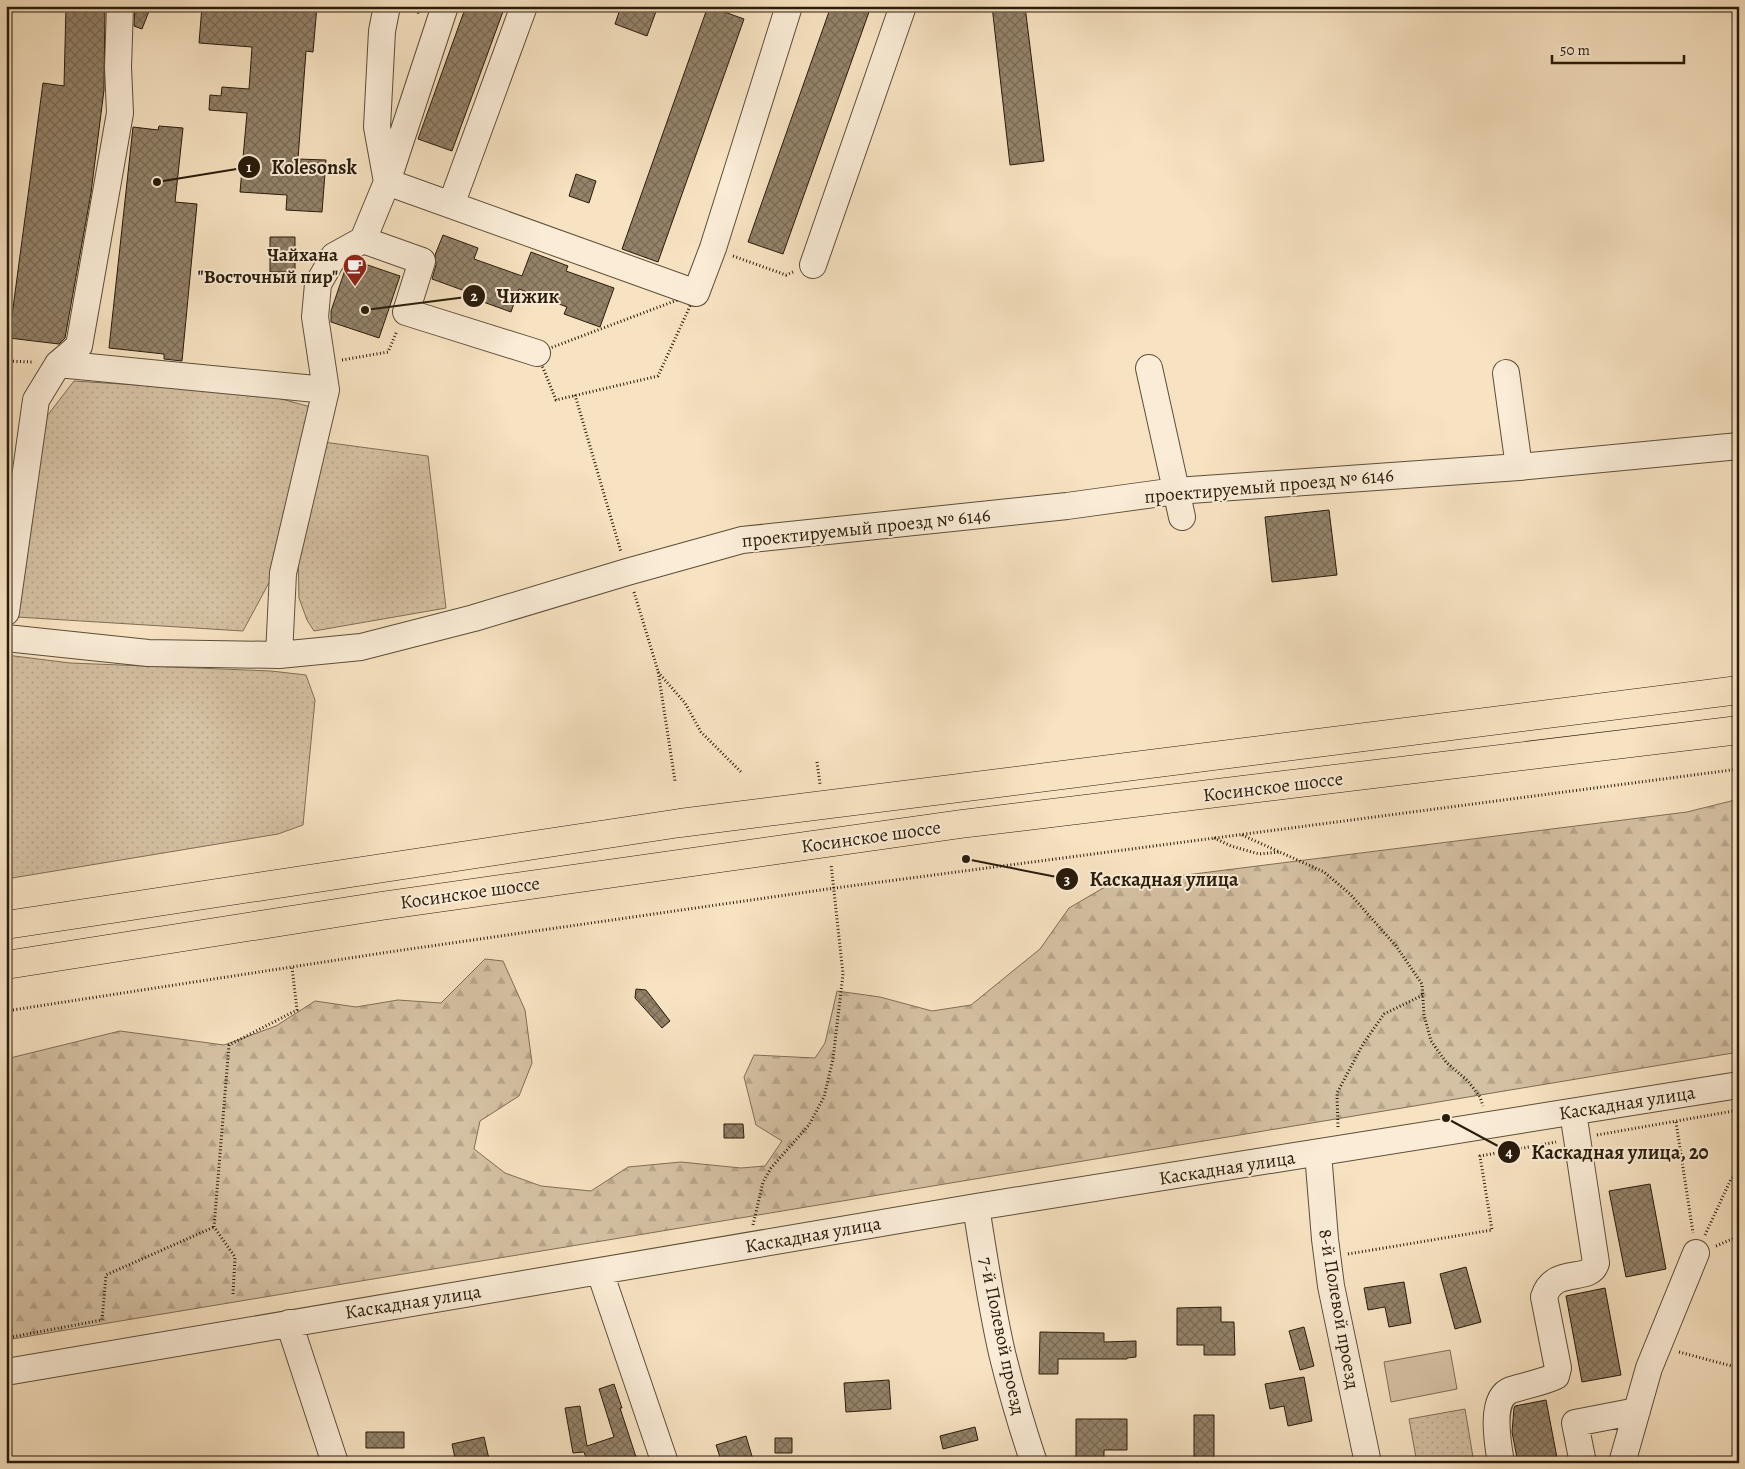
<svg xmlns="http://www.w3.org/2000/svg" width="1745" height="1469" viewBox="0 0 1745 1469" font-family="Alegreya,serif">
	<defs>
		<pattern id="grass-dots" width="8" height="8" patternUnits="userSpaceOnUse" patternTransform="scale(1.25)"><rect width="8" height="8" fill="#d4c0a2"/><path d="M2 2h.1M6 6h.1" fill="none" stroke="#b6a48a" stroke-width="1.8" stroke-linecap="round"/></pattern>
		<pattern id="forest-firs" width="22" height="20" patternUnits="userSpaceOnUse" patternTransform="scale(1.25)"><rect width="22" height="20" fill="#d4c0a2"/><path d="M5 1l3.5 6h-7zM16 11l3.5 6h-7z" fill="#b6a48a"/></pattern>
		<pattern id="building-cross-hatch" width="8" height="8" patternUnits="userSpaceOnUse" patternTransform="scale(1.25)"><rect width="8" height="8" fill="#94836a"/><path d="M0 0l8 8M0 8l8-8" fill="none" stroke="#796a55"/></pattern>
	</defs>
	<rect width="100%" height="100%" fill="#f7e2c1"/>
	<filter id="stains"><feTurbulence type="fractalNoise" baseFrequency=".004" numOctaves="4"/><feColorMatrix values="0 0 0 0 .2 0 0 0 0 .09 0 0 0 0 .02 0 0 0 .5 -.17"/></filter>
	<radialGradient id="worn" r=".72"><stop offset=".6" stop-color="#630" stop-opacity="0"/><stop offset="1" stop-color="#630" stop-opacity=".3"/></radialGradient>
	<path fill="url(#grass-dots)" stroke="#7e6e56" d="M74 381 183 388 274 397 311 407 271 579 243 631 17 617 47 416Z
		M323 442 428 456 446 608 314 631 307 620 299 598 298 549Z
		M6 655 70 663 271 671 306 675 315 700 303 825 278 834 6 879Z
		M1465 1409 1474 1463H1417L1409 1419Z"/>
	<path fill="url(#forest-firs)" stroke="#7e6e56" d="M1739 799V1052L6 1340V1059L120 1031 224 1045 276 1026 315 1001 356 1007 398 1000 441 1003 485 959 503 961 525 1010 532 1063 519 1096 480 1121 474 1149 505 1173 541 1186 591 1191 628 1167 681 1162 741 1168 765 1166 782 1141 756 1125 744 1077 754 1055 815 1058 825 1043 837 991 880 997 932 1011 971 1005 1040 949 1069 908 1122 877 1178 876 1687 812Z"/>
	<path fill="#d4c0a2" stroke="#7e6e56" d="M1450 1350 1457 1389 1391 1402 1384 1362Z"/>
	<path fill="url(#building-cross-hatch)" stroke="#291c0b" d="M66 6H105L104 90 91 193 65 338 59 344 9 338 43 83 64 86Z
		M135 6H151L142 29 134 26Z
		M202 6H317L313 52 306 51 298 159 326 160 322 212 286 210 287 195 240 192 247 113 209 110 210 95 221 96 222 87 249 89 252 47 199 43Z
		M466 6H505L452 151 418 139Z
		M621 6H658L647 36 615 24Z
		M708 6 744 19 658 262 622 249Z
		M831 6H854L869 12 783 254 748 242Z
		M992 6H1025L1044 161 1010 165Z
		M159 126 183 128 175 202 197 204 182 361 164 359V354L109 348 133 127 158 130Z
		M576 174 596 181 589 203 569 196Z
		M443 235 478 248 474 259 522 276 531 252 568 266 566 271 614 288 600 327 564 314 567 307 519 289 511 312 475 299 476 295 432 279 436 265 435 255Z
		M270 237H295V272H270Z
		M356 261 400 276 379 338 331 322V311L346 267Z
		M1329 510 1337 575 1272 582 1265 517Z
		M636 989 646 990 670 1021 662 1028 635 998Z
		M724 1124H743L744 1138H724Z
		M1650 1184 1666 1269 1626 1277 1609 1191Z
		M1466 1267 1481 1322 1455 1329 1440 1274Z
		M1404 1282 1411 1323 1389 1327 1385 1307 1368 1310 1364 1288Z
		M1605 1288 1621 1375 1582 1382 1566 1296Z
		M1221 1307V1322H1234L1235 1355H1204V1345H1177V1308Z
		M1304 1327 1314 1366 1300 1370 1289 1331Z
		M1040 1332 1104 1333V1342L1136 1341V1357L1127 1358V1359H1058V1374H1039Z
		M1304 1377 1312 1421 1288 1426 1284 1406 1270 1409 1265 1384Z
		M889 1380 891 1409 846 1412 844 1383Z
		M614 1384 622 1408H620L638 1463H588L584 1452 573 1453 565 1408 580 1406 587 1446 614 1437 599 1389Z
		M1546 1400 1558 1463H1518L1512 1432 1514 1408 1515 1406Z
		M1194 1415H1214V1463H1194Z
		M1076 1419H1127V1450H1104V1463H1076Z
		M975 1427 978 1440 943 1449 940 1436Z
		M366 1432H404V1448H366Z
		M746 1436 754 1463H722L716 1445Z
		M484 1437 489 1459 474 1463H456L452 1444Z
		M775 1438H792V1453H775Z"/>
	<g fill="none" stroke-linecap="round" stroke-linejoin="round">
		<defs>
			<path id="minor" d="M445 6 387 182 696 293 713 248 789 6
				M451 205 524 6
				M363 240 422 261 406 312 537 353
				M813 265 903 6
				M58 364 79 346 120 113 118 67 120 6
				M1149 368 1182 517
				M1506 373 1519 467
				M6 612 36 400 58 364 326 390
				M6 638 148 653 279 655 361 647 474 618 627 572 742 540 1067 506 1176 491 1519 467 1739 446
				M279 655 283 573 326 390 315 317 318 284 334 256 363 240 387 182 377 127 382 31 387 6
				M1318 1153 1325 1239 1331 1286 1368 1463
				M976 1207C984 1256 991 1305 1002 1353 1011 1390 1022 1427 1034 1463
				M600 1272 665 1463
				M289 1323 335 1463
				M6 1372 976 1207 1739 1085
				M1501 1463C1498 1445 1489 1398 1511 1390 1526 1385 1541 1383 1556 1376L1558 1368 1544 1297C1554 1265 1590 1284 1596 1263L1573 1112
				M1583 1463 1575 1423 1637 1411
				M1622 1463 1649 1368 1696 1253"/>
			<path id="highway" d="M6 925 680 823 1739 690
				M6 965 381 906 961 824 1739 730"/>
		</defs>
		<use href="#minor" stroke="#5c4e38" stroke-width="28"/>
		<use href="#highway" stroke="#291c0b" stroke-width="29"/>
		<path stroke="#291c0b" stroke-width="3" stroke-dasharray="1 2.5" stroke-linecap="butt" d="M416 6 419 15
			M733 256 786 275 793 272
			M696 293 658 376 556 400 537 353Z
			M342 360 388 352 397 331
			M6 361 33 362
			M575 395 621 552
			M634 592 658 671 675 781
			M658 672 685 703 701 732 741 772
			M817 762 820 784
			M1242 835 1324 872 1350 894 1396 946 1422 984 1424 1015 1431 1041 1446 1062 1468 1081 1480 1097 1483 1106
			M1214 838 1231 846 1259 854 1280 852
			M6 1011 389 952 835 888 1739 769
			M1676 1122 1693 1233
			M1338 1127 1337 1093 1363 1044 1384 1014 1423 995
			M1597 1135 1739 1110
			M753 1225 763 1182 771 1168 809 1125 824 1097 833 1059 843 974 831 864
			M1705 1235 1731 1179 1739 1173
			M1716 1246 1739 1236
			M1348 1254 1492 1230 1480 1156 1556 1142
			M233 1294 235 1257 214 1227 229 1045 297 1010 292 967
			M6 1338 102 1320 106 1275 214 1227
			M1679 1352 1739 1368"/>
		<use href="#minor" stroke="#faecd7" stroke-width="26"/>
		<use href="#highway" stroke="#f7e2c1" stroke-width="28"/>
	</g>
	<defs>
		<symbol id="cafe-pin" viewBox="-11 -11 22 30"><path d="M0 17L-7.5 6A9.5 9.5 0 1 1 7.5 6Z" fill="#8f2418" stroke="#faecd7"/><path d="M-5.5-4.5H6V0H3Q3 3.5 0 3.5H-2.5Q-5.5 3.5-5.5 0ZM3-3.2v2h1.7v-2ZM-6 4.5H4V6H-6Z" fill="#fff"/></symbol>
	</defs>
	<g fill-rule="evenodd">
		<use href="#cafe-pin" x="341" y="252" width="28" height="38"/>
	</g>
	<g text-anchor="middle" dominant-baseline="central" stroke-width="4" stroke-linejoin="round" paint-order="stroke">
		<g font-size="19" font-weight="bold" fill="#291c0b" stroke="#faecd7" text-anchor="end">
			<text x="338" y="255">Чайхана<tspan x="338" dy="22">"Восточный пир"</tspan></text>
		</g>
		<g font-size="19" fill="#291c0b" stroke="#faecd7">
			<text transform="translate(1269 486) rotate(-5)">проектируемый проезд № 6146</text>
			<text transform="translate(866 528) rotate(-6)">проектируемый проезд № 6146</text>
			<text transform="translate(1273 787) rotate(-7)">Косинское шоссе</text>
			<text transform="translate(871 837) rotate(-8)">Косинское шоссе</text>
			<text transform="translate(470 893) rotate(-8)">Косинское шоссе</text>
			<text transform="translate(1627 1103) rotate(-9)">Каскадная улица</text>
			<text transform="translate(1227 1168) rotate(-9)">Каскадная улица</text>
			<text transform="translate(813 1235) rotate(-10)">Каскадная улица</text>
			<text transform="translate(413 1302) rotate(-9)">Каскадная улица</text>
			<text transform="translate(1339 1309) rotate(80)">8-й Полевой проезд</text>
			<text transform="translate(1002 1336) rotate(78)">7-й Полевой проезд</text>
		</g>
	</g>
	<path fill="none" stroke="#291c0b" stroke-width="2" d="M157 182L249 167M365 310L474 296M966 859L1067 879M1446 1118L1509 1152"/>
	<g fill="#291c0b" stroke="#faecd7" stroke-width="2">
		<circle cx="157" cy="182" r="5"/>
		<circle cx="365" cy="310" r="5"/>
		<circle cx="966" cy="859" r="5"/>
		<circle cx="1446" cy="1118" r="5"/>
		<circle cx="249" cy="167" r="12"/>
		<circle cx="474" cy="296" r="12"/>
		<circle cx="1067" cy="879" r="12"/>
		<circle cx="1509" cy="1152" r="12"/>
	</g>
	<g font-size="15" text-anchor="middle" font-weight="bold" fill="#fff">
		<text x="249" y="172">1</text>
		<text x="474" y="301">2</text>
		<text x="1067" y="885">3</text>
		<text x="1509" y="1157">4</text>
	</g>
	<g font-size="20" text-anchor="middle" font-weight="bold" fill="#291c0b" stroke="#faecd7" stroke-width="4" stroke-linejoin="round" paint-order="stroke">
		<text x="314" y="174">Kolesonsk</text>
		<text x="528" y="303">Чижик</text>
		<text x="1164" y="886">Каскадная улица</text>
		<text x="1620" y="1159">Каскадная улица, 20</text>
	</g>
	<rect width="1745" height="1469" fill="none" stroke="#f7e2c1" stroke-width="25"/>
	<rect x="8" y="8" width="1730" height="1454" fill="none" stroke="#291c0b" stroke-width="2.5"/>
	<rect x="12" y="12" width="1720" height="1444" fill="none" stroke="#291c0b"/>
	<path d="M1552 55v8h132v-8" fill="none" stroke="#291c0b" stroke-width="2.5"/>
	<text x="1560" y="55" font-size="15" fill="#291c0b" stroke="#faecd7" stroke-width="4" paint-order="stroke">50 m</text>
	<rect width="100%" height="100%" filter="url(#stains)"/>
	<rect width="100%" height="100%" fill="url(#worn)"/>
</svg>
